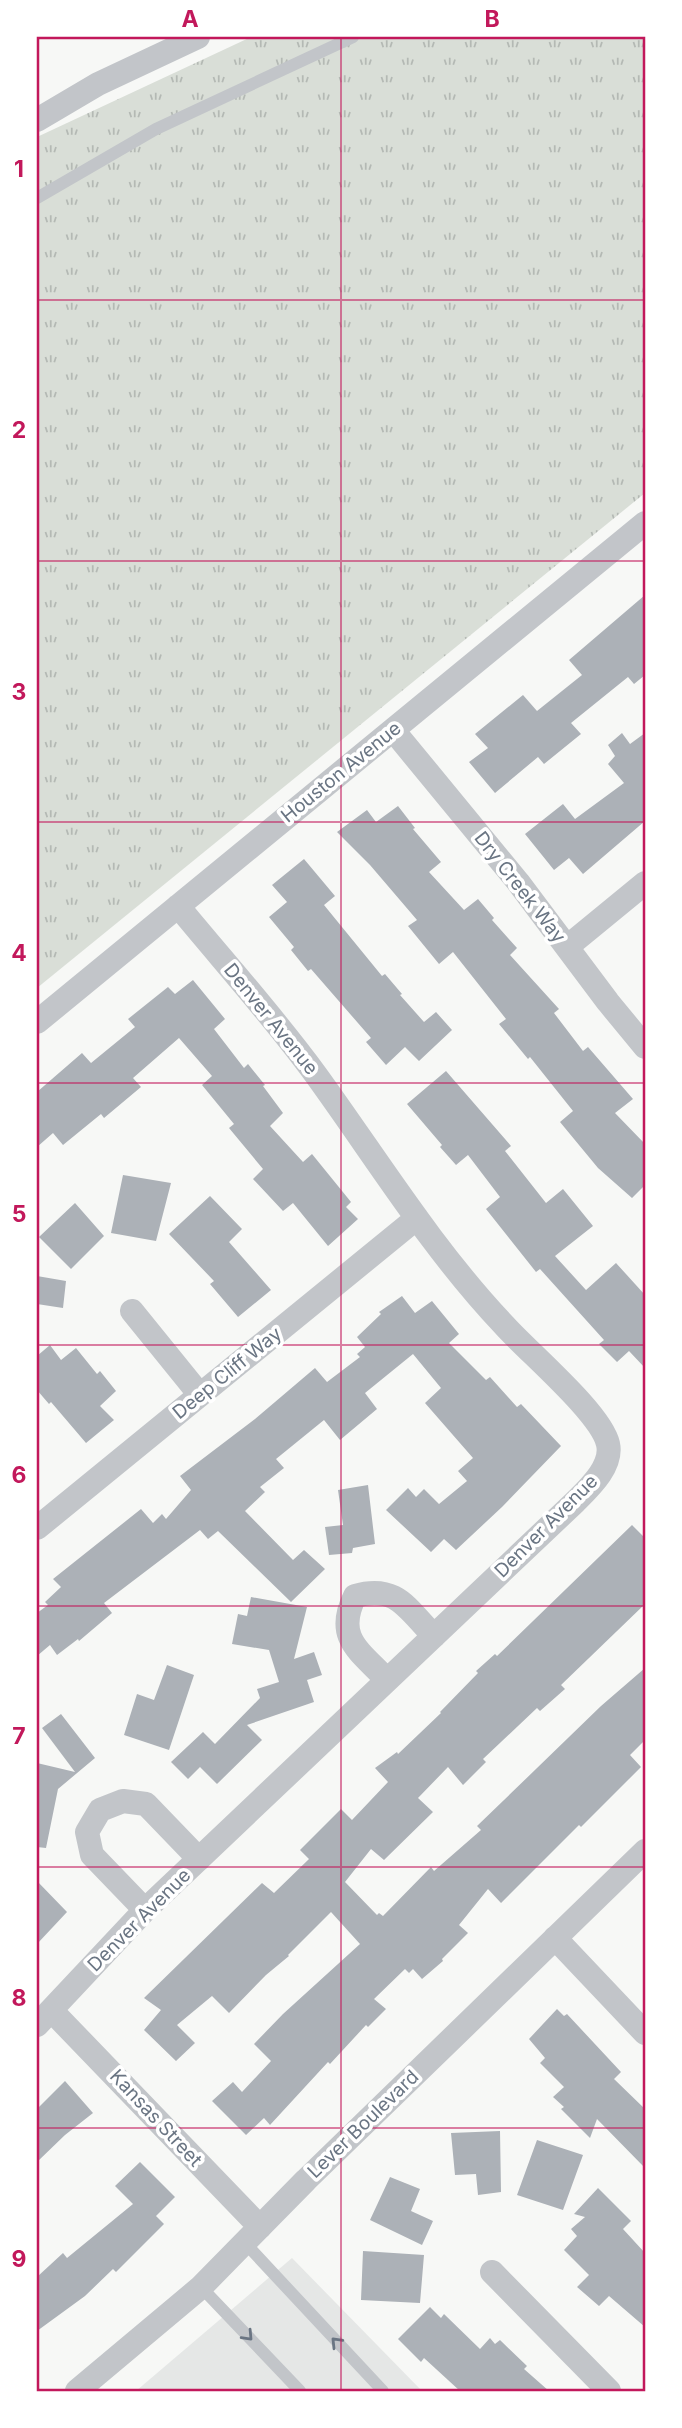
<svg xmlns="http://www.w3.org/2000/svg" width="682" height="2428" viewBox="0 0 682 2428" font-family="Inter,sans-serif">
	<defs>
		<pattern id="grass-tufts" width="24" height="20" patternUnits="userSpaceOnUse" patternTransform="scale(1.75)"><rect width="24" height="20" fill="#d9ded7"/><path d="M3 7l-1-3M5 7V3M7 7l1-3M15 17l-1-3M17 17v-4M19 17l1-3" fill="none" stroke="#b4b9b4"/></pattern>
	</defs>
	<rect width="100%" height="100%" fill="#f7f8f6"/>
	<path fill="#e5e7e6" d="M292 2258 422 2391H136Z"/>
	<path fill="url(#grass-tufts)" d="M251 37H645V493L37 988V137Z"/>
	<path fill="#acb1b7" d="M645 595V675L634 684 628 677 571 723 581 734 544 764 538 757 495 793 469 762 488 748 475 734 523 695 537 711 582 675 569 660Z
		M622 733 630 744 645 733V821L583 874 569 858 554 870 525 834 563 804 575 819 624 783 608 764 615 756 608 745Z
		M398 806 415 828 413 829 441 862 429 872 464 910 478 899 494 918 492 920 517 948 510 955 559 1009 554 1013 583 1051 588 1047 633 1099 615 1113 645 1144V1185L632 1198 598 1168 560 1122 573 1111 530 1057 528 1059 499 1024 506 1019 453 952 439 964 408 926 417 920 370 865 337 832 367 810 376 822Z
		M304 859 335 896 324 905 382 976 385 974 402 994 400 995 424 1022 436 1012 452 1030 419 1061 405 1047 386 1065 366 1042 371 1038 311 969 308 971 291 950 294 947 269 917 287 902 272 885Z
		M193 980 225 1019 214 1029 244 1068 248 1064 265 1085 263 1086 283 1113 270 1126 303 1162 312 1154 351 1202 346 1207 358 1219 328 1246 293 1203 283 1211 253 1179 263 1169 229 1128 234 1124 202 1085 212 1076 179 1038 133 1078 141 1087 104 1118 101 1114 63 1145 53 1133 37 1147V1092L82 1053 91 1063 135 1027 128 1019 168 987 175 994Z
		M446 1071 511 1146 505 1151 546 1203 563 1189 593 1226 555 1256 586 1290 616 1263 645 1295V1368L629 1351 617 1362 599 1344 604 1340 540 1269 536 1272 486 1209 500 1197 468 1155 456 1165 440 1147 442 1145 407 1104Z
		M123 1175 171 1183 156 1241 111 1233Z
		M210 1196 242 1229 229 1242 271 1290 238 1317 210 1284 214 1281 169 1234Z
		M75 1203 104 1236 71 1269 39 1237Z
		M37 1276 66 1281 63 1308 37 1304Z
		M402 1296 415 1313 432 1301 459 1334 449 1343 486 1380 490 1377 517 1407 521 1404 561 1446 502 1507 456 1550 444 1539 431 1552 386 1510 408 1488 416 1497 424 1489 439 1504 467 1481 458 1471 473 1458 425 1403 441 1388 413 1354 365 1393 377 1409 340 1440 324 1420 276 1459 284 1468 260 1487 265 1492 245 1511 293 1560 304 1550 325 1569 291 1602 218 1531 208 1539 200 1530 104 1603 112 1613 79 1641 78 1639 57 1655 50 1645 37 1656V1613L48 1605 45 1602 61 1587 53 1579 141 1509 153 1523 162 1514 166 1519 191 1490 180 1476 255 1419 315 1368 327 1382 360 1357 357 1354 365 1347 357 1337 381 1314 379 1312Z
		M50 1345 61 1360 76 1348 97 1374 100 1371 116 1391 100 1406 114 1420 86 1443 51 1402 49 1404 37 1390V1356Z
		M368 1485 375 1544 353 1548 352 1553 329 1555 325 1527 343 1525 338 1490Z
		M632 1525 645 1538V1604L561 1685 565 1689 540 1711 537 1708 483 1759 486 1762 463 1785 448 1767 418 1798 433 1812 384 1860 371 1849 345 1882 377 1915 379 1913 383 1916 431 1867 434 1871 481 1830 477 1826 504 1800 601 1706 645 1668V1740L630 1755 641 1767 581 1827 579 1825 501 1903 488 1889 459 1925 468 1933 442 1959 443 1961 422 1979 413 1969 409 1973 405 1969 374 1999 386 2009 368 2027 366 2025 330 2064 328 2062 270 2125 264 2118 246 2135 212 2101 233 2082 242 2092 271 2061 254 2044 283 2014 360 1944 331 1912 288 1955 289 1956 266 1975 229 2013 212 1996 177 2025 195 2043 176 2061 144 2030 161 2010 144 1998 262 1883 274 1893 309 1859 300 1850 341 1809 352 1820 388 1782 375 1768 397 1752 398 1754 441 1713 440 1712 478 1673 476 1671 495 1654 497 1656Z
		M251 1597 307 1607 294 1659 314 1652 322 1675 307 1680 314 1702 247 1725 262 1740 217 1784 200 1767 188 1779 171 1762 203 1732 215 1744 260 1698 257 1689 279 1682 269 1650 232 1644 238 1614 247 1616Z
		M167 1665 194 1675 169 1750 124 1735 137 1694 154 1700Z
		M61 1714 95 1758 58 1789 46 1848 37 1847V1763L75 1772 42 1728Z
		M37 1881 67 1912 37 1944Z
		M557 2009 564 2016 567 2014 621 2072 614 2079 645 2109V2168L597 2119 590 2138 561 2109 564 2107 553 2097 564 2087 540 2063 545 2058 529 2039Z
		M65 2081 93 2113 65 2135 37 2162V2109Z
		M500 2131 501 2192 478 2195 476 2174 455 2175 451 2133Z
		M537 2140 583 2155 563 2210 517 2195Z
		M140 2162 175 2197 156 2216 164 2224 116 2272 113 2269 85 2296 37 2331V2277L63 2253 67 2258 133 2204 115 2186Z
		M390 2177 420 2189 411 2211 433 2221 422 2245 370 2220Z
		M598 2188 631 2221 623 2229 645 2253V2327L609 2296 599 2306 577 2287 589 2275 564 2250 577 2236 571 2229 585 2217 574 2214Z
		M363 2251 424 2255 420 2303 361 2300Z
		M430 2307 441 2318 444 2314 480 2349 490 2338 495 2344 500 2340 527 2366 524 2369 549 2391H460L424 2358 421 2362 398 2339Z"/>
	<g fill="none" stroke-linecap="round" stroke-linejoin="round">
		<path stroke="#c2c5c9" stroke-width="12" d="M37 198 156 129 353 37
			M245 2243 383 2391
			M201 2287 300 2391"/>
		<path stroke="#c2c5c9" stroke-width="24" d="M37 120 98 84 198 37
			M393 730 518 882 608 1002 645 1047
			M567 947 645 883
			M37 1022 645 523
			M132 1311 200 1395
			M37 1528 417 1218
			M387 1680C360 1651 334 1638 355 1596 397 1584 407 1609 434 1636
			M145 1910 92 1855 87 1832 100 1810 123 1801 146 1804 199 1859
			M555 1938 645 2033
			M52 2011 260 2227
			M37 2025 145 1910 575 1502C589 1488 613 1466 608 1444 601 1413 528 1352 504 1325 432 1249 377 1159 316 1075 273 1016 224 962 178 906
			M492 2272 609 2391
			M77 2391 201 2287 306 2180 645 1851"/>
	</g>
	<defs><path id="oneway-chevron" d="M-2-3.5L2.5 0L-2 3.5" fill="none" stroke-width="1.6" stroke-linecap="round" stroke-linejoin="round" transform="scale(1.75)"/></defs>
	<g stroke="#6a7583">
		<use href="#oneway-chevron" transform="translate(248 2336) rotate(47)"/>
		<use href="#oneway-chevron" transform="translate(336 2342) rotate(-134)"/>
	</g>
	<path fill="none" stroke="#c2185b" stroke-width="2" stroke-opacity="0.55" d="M341 37V2391M37 300H645M37 561H645M37 822H645M37 1083H645M37 1345H645M37 1606H645M37 1867H645M37 2128H645"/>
	<g text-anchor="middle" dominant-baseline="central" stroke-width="7" stroke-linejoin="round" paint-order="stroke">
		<g font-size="19" fill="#6a7583" stroke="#fff">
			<text transform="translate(341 772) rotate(-39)">Houston Avenue</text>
			<text transform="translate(520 887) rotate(52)">Dry Creek Way</text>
			<text transform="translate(271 1019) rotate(51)">Denver Avenue</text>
			<text transform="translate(227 1373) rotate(-39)">Deep Cliff Way</text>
			<text transform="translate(546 1526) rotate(-45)">Denver Avenue</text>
			<text transform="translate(139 1920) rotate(-45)">Denver Avenue</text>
			<text transform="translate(156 2118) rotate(47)">Kansas Street</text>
			<text transform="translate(363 2124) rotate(-44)">Lever Boulevard</text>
		</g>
	</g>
	<rect width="682" height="2428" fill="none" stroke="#ffffff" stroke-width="77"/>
	<rect x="38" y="38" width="606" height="2352" fill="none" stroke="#c2185b" stroke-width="2.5"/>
	<g font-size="23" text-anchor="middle" font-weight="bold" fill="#c2185b">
		<text x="190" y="27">A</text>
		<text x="492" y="27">B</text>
		<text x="19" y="177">1</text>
		<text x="19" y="438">2</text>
		<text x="19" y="700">3</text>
		<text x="19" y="961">4</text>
		<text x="19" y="1222">5</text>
		<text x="19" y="1483">6</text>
		<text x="19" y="1744">7</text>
		<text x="19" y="2006">8</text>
		<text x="19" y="2267">9</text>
	</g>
</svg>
